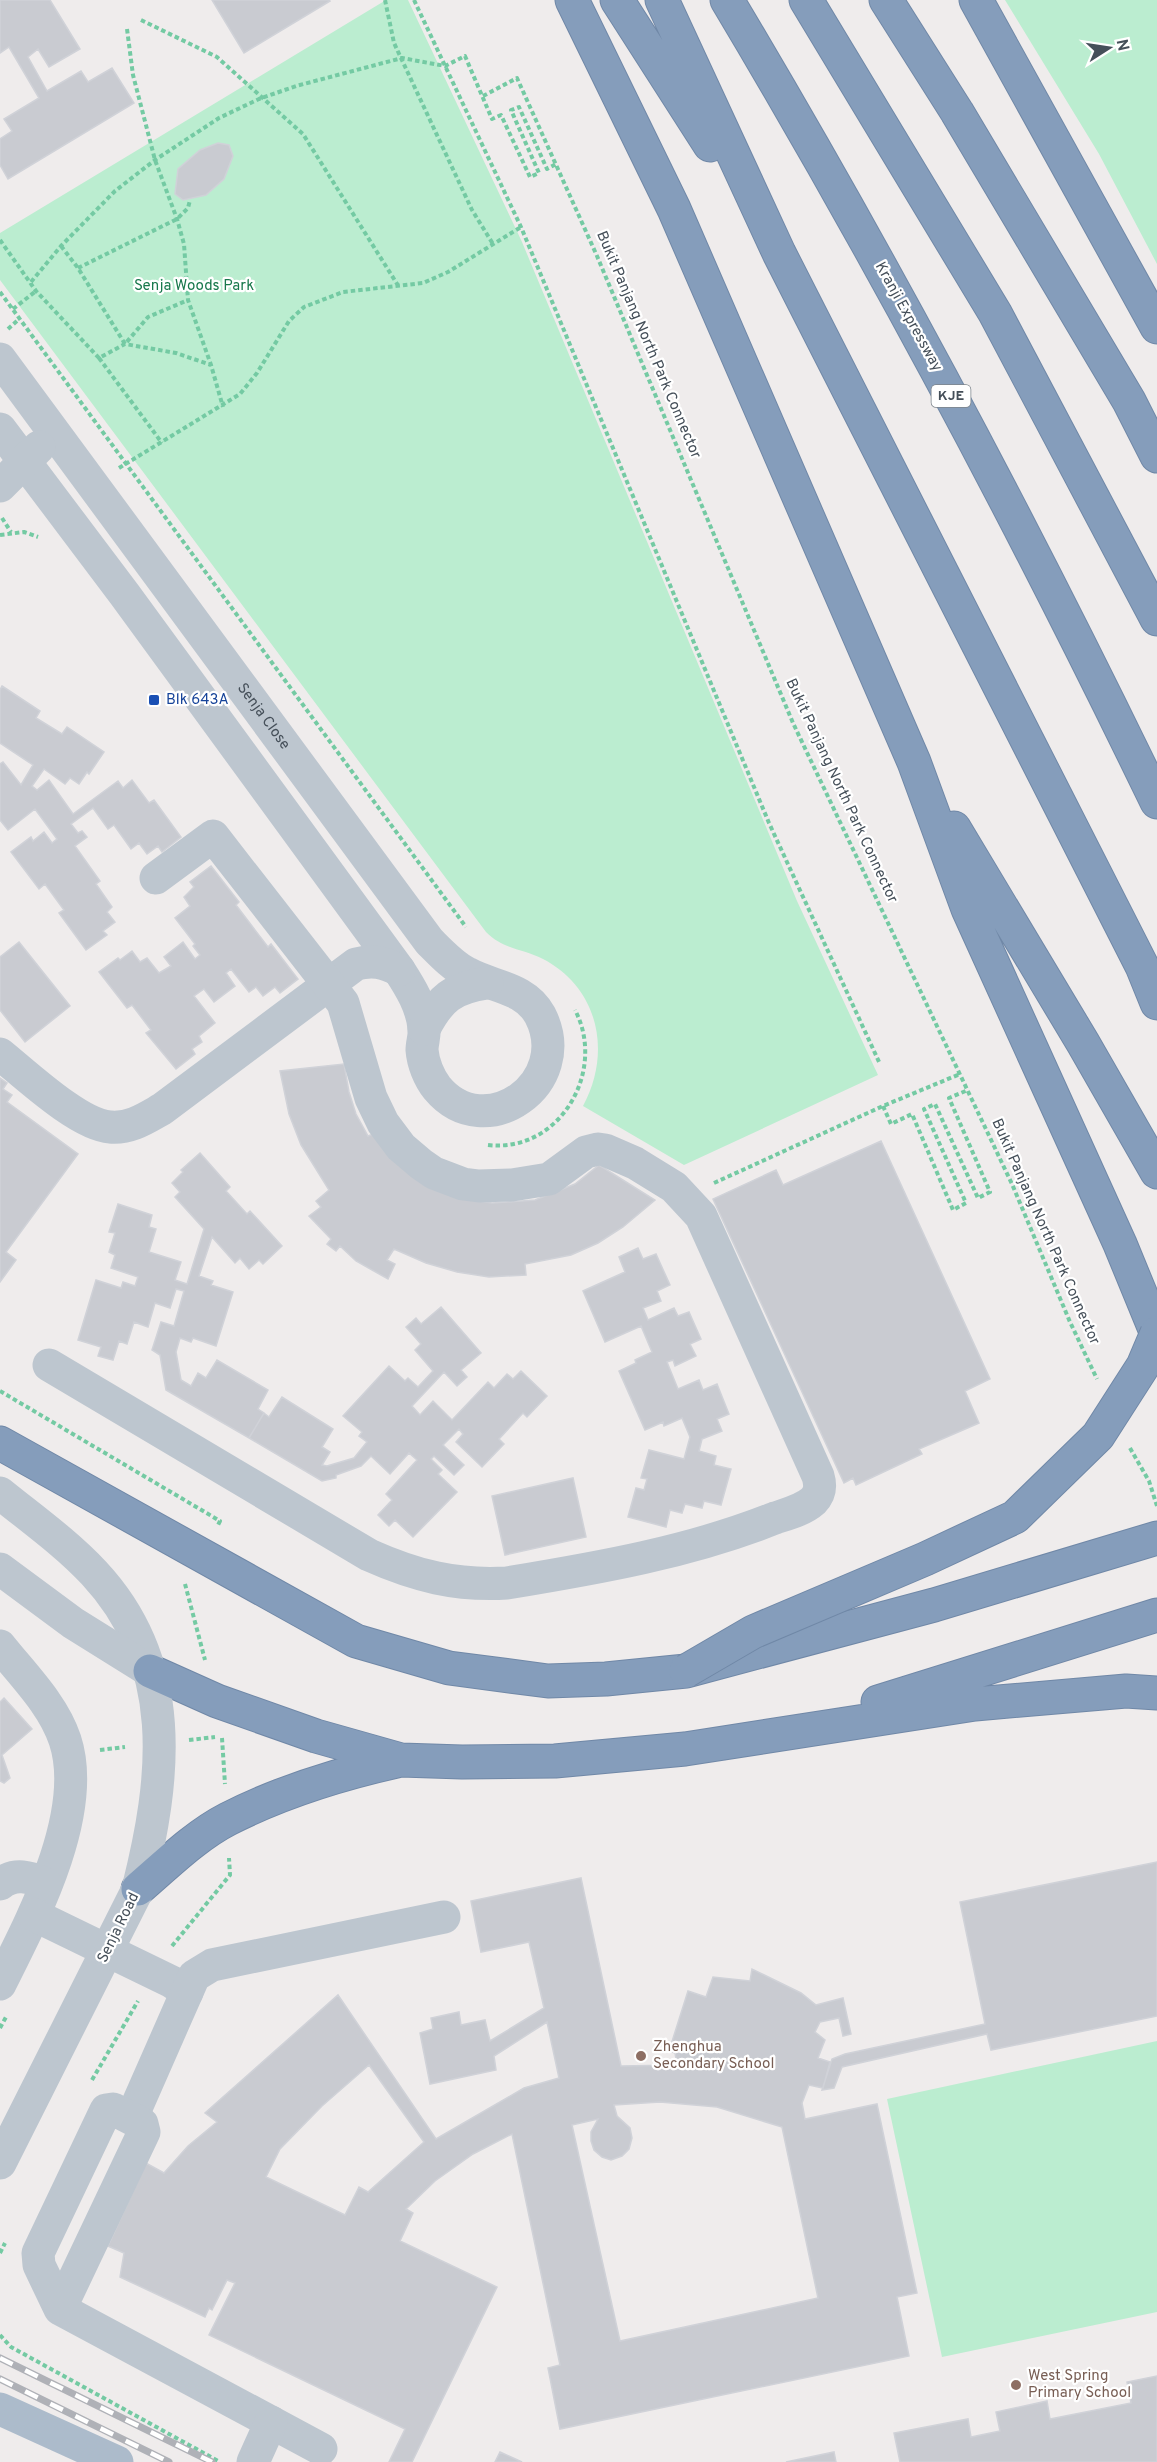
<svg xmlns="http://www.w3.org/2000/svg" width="1157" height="2462" viewBox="0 0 1157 2462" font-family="Overpass,sans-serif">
	<rect width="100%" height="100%" fill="#efecec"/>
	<path fill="#bbedd0" d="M386 0H408L522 242 797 901 878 1075 684 1165 583 1106C612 1053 599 988 543 959 522 948 504 950 486 932L0 280V233Z
		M1005 0H1157V264L1099 154Z
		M1157 2041V2312L942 2357 887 2099Z"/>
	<path fill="#c9cbd1" stroke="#d0d2d8" stroke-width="1.5" fill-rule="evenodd" d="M0 0H50L80 49 49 67 38 49 28 57 47 91 81 71 88 82 112 68 134 103 8 179 0 165V139L12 131 4 119 39 98 9 47 0 53Z
		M212 0H329L330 1 244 53Z
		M218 143 229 145 233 156 224 179 206 195 183 200 175 194 178 169 200 150Z
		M2 686 40 711 36 718 62 734 67 727 104 752 89 774 87 772 79 784 70 778 65 784 44 769 32 786 37 790 49 780 73 814 118 781 123 788 132 780 149 803 154 800 181 837 162 852 158 846 147 854 139 843 131 849 114 825 108 829 93 808 71 824 78 833 82 831 87 837 75 846 100 881 96 884 112 907 107 912 115 922 103 931 107 935 86 950 59 913 64 910 45 884 39 889 11 852 31 837 33 841 44 832 52 843 57 839 35 809 8 830 0 820V764L3 762 21 785 33 765 0 743V690Z
		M211 866 239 902 236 905 268 947 271 944 298 979 280 993 275 987 263 996 256 987 249 992 231 969 226 973 235 986 214 1002 204 989 194 996 215 1023 199 1036 202 1042 192 1049 195 1054 176 1069 146 1033 151 1030 132 1005 127 1008 99 972 118 958 120 960 132 951 140 962 147 958 159 973 171 966 164 957 183 942 195 959 200 955 193 946 195 944 175 918 190 906 184 897 194 887 190 882Z
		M19 942 70 1006 25 1042 0 1010V957Z
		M344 1064 349 1092 356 1114 368 1136 373 1134 473 1200 492 1203 535 1200 575 1184 599 1165 655 1200 623 1227 598 1243 571 1255 525 1264 526 1275 489 1277 457 1272 426 1263 394 1249 387 1260 395 1264 388 1279 356 1261 340 1246 336 1251 327 1244 331 1239 309 1216 321 1207 316 1201 329 1190 301 1145 289 1114 280 1071Z
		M0 1078 7 1083 3 1089 12 1095 7 1102 78 1154 6 1252 16 1260 0 1282Z
		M881 1141 990 1379 965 1391 979 1423 919 1449 922 1454 856 1485 853 1478 844 1483 713 1199 776 1170 783 1185Z
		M200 1153 230 1187 226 1191 247 1214 250 1211 282 1246 263 1264 259 1260 249 1269 240 1258 235 1263 212 1237 199 1276 213 1281 211 1285 233 1292 216 1346 193 1338 191 1342 180 1338 176 1352 181 1380 191 1386 198 1373 206 1378 217 1360 268 1390 258 1409 264 1413 249 1438 166 1390 160 1355 152 1350 161 1322 174 1326 184 1291 176 1289 170 1308 155 1303 148 1327 134 1322 127 1344 119 1341 113 1360 98 1356 101 1347 78 1340 96 1280 121 1288 123 1282 135 1286 138 1277 111 1268 115 1255 109 1252 115 1233 109 1232 118 1204 152 1215 149 1227 156 1229 149 1252 181 1262 175 1280 187 1284 204 1229 175 1197 180 1192 172 1183 183 1172 181 1170Z
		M638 1248 643 1259 656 1254 670 1285 657 1291 661 1301 643 1308 648 1320 674 1308 678 1316 689 1312 701 1339 690 1344 696 1356 675 1366 673 1360 667 1362 678 1389 699 1380 703 1390 717 1384 729 1414 717 1419 722 1431 702 1439 699 1451 716 1456 714 1465 731 1469 721 1505 704 1501 702 1508 685 1504 682 1513 670 1510 666 1527 628 1517 636 1488 644 1490 647 1479 641 1478 649 1450 684 1459 690 1437 682 1418 664 1426 663 1422 645 1430 619 1371 636 1363 635 1360 652 1352 641 1326 605 1342 583 1291 625 1272 619 1257Z
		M441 1307 481 1353 461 1370 467 1377 457 1386 444 1372 412 1406 420 1415 433 1401 452 1420 488 1382 494 1388 507 1374 513 1379 521 1371 547 1396 527 1417 523 1413 499 1439 504 1444 482 1467 456 1442 463 1434 459 1429 443 1445 464 1465 454 1475 434 1456 431 1459 442 1470 438 1474 457 1492 413 1537 395 1520 389 1526 378 1515 392 1500 386 1494 417 1460 409 1453 390 1474 371 1456 361 1466 336 1475V1478L322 1481 249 1438 264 1413 269 1417 282 1397 333 1429 322 1447 330 1452 322 1465 327 1466 354 1458 367 1442 359 1436 362 1432 343 1416 389 1366 405 1381 408 1378 418 1387 433 1371 415 1350 421 1344 406 1327 416 1318 421 1324Z
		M573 1478 586 1537 505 1555 492 1496Z
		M4 1698 32 1729 2 1755 10 1778 4 1783 0 1781V1702Z
		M1157 1862V2016L991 2050 987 2034 842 2067 834 2088 822 2090 832 2059 845 2054 985 2024 960 1902Z
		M581 1878 621 2066 677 2065 675 2053 669 2051 688 1991 706 1997 713 1977 750 1981 752 1969 801 1993 816 2005 843 1998 851 2034 843 2036 839 2018 820 2022 815 2032 825 2040 818 2058 830 2062 823 2088 809 2085 802 2103 805 2119 877 2104 917 2293 897 2297 909 2356 560 2429 548 2368 560 2365 512 2134 473 2154 435 2181 406 2209 413 2213 400 2241 497 2287 412 2462H389L405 2429 209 2335 235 2283 227 2280 212 2310 209 2308 205 2317 120 2277 124 2253 108 2246 146 2163 164 2173 188 2146 217 2122 205 2113 338 1995 436 2139 524 2088 559 2078 547 2022 494 2056 496 2070 430 2084 420 2033 433 2029 431 2018 459 2012 461 2025 485 2020 490 2041 544 2008 529 1942 481 1952 471 1901ZM369 2065 424 2142 368 2192 359 2187 345 2215 266 2177 280 2149 322 2106ZM660 2102 717 2107 782 2127 818 2298 620 2341 572 2125 598 2119 591 2132V2141L594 2150 602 2157 611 2160 622 2156 629 2149 632 2138 630 2128 617 2116 614 2105Z
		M1157 2376V2462H900L894 2433 968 2419 971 2437 1000 2431 996 2412 1047 2401 1050 2419 1131 2403 1127 2382Z
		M500 2452 522 2462H495Z
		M834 2452 836 2462H786Z"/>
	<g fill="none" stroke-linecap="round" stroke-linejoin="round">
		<defs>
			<path id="highway" d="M572 0 674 209 914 762 968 909 1120 1244 1157 1334
				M617 0 710 145
				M662 0 779 253 1142 966 1157 1003
				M727 0C883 261 1025 529 1157 802
				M806 0 995 313 1157 619
				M886 0 957 112 1129 401 1157 456
				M976 0 1157 327
				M954 828 1083 1043 1157 1172
				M0 1443 356 1641 449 1668 548 1681 606 1679 686 1671 934 1605 1157 1538
				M150 1671 217 1701 316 1736 401 1760 462 1762 555 1761 685 1749 975 1704 1126 1691 1157 1693
				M878 1702 1157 1615
				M138 1889C166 1865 195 1836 228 1819 281 1792 339 1774 397 1761"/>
		</defs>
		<use href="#highway" stroke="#7088a7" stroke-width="35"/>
		<path stroke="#74caa3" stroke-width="4" stroke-dasharray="4.5 3" stroke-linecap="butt" d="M385 0 394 43 472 210 493 244
			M414 0 521 227 769 823 880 1064
			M141 20 217 57 303 134 399 287
			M127 29 133 75 155 160 177 219 184 244 188 300 211 365 223 407
			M483 96 517 78 597 256 793 723 1012 1184 1070 1322 1097 1379
			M0 240 36 291 99 358 125 344 176 353 211 365
			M61 246 78 268 125 344 148 317 188 300
			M78 268 177 219 188 208 190 200
			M31 282 61 246 115 191 155 160 219 118 259 99 296 86 402 58 445 66 465 56 492 119 501 115 530 177 539 173 511 110 519 107 547 169 556 164
			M0 292 466 927
			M13 309 36 291
			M8 329 19 319
			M99 358 162 443
			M119 468 240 394 257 373 289 321 304 307 343 292 423 283 448 272 521 227
			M2 518 11 532
			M0 535 24 532 38 537
			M883 1106 891 1124 912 1114 953 1210 966 1203 924 1109 935 1104 978 1198 990 1192 949 1098 968 1090
			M488 1145C560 1153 607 1071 575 1010
			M714 1183 883 1106 960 1074
			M0 1391 220 1521 218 1525
			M1130 1448 1149 1481 1157 1506
			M185 1584 205 1660
			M222 1738 225 1784
			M189 1740 215 1737
			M100 1750 125 1747
			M172 1946 230 1875 229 1858
			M0 2028 6 2017
			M92 2080 138 2001
			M0 2253 5 2243
			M0 2335 11 2347 220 2462"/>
		<g stroke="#bdc6cf" stroke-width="33">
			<path id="s1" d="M0 359 429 941C441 953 453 966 467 973 492 987 525 987 540 1015 575 1083 485 1146 437 1088 429 1078 423 1063 422 1050 422 1043 425 1035 424 1028 422 1006 410 987 399 970L125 595 0 429"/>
			<path d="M0 486 39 447"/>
			<path d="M424 1029C440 998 453 988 487 983"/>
			<path d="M0 1054C26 1075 79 1125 110 1127 130 1129 146 1118 162 1109L356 964C373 960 383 962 399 970"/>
			<path d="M49 1365 369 1555C416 1576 456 1586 507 1583 598 1568 690 1552 775 1518 787 1514 803 1510 813 1501 820 1494 821 1486 818 1476L701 1216 674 1187 635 1163 605 1150 598 1149 586 1152 549 1179 512 1185 479 1186 463 1184 434 1173 421 1164 401 1147 383 1123 371 1098 343 1003 213 836 156 878"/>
			<path d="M0 1493C32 1519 66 1543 94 1573 179 1664 166 1778 138 1889L0 2163"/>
			<path d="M0 1569 73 1623 150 1671"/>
			<path d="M0 1646C23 1675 53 1704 65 1740 89 1813 32 1920 0 1984"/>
			<path d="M0 1884C15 1872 30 1877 46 1884"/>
			<path d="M34 1915 172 1982 187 1992"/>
			<path d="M132 2117 194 1976 212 1965 444 1917"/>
			<path d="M60 2309 144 2132 142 2124 113 2109 106 2110 38 2253 39 2265 60 2309 321 2449"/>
			<path d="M253 2462 271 2422"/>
		</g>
		<path stroke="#acbbcb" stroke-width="33" d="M0 2409 117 2462"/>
		<use href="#highway" stroke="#859dbb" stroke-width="33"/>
		<defs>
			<path id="rail" d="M0 2358 212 2462
				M0 2379 169 2462"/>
		</defs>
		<use href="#rail" stroke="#afb1b7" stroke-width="7"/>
		<use href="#rail" stroke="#fff" stroke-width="4.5" stroke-dasharray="14" stroke-linecap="butt"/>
		<defs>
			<path id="highway-bridge" d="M686 1671 753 1632 925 1559 1015 1517 1098 1436 1143 1366 1157 1333"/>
		</defs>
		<use href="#highway-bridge" stroke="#7088a7" stroke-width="35" stroke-linecap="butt"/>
		<use href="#highway-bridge" stroke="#859dbb" stroke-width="33"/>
	</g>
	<rect fill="#1a4fb4" stroke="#fff" stroke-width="2" x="148" y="694" width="12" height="12" rx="3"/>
	<g fill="#8d6e63" stroke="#fff" stroke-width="2">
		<circle cx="641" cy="2056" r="6"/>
		<circle cx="1016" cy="2385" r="6"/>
	</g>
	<g text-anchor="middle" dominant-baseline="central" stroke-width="4.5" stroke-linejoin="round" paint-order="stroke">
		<rect fill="#fff" stroke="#7d848b" stroke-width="1.5" x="931.5" y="385" width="39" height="22" rx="4.5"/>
		<g font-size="14" font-weight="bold" fill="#454f59">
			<text x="951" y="396">KJE</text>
		</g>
		<g font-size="15" fill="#18784c" stroke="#fff">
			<text x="194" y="286">Senja Woods Park</text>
		</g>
		<g font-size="15" fill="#454f59" stroke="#fff">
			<text transform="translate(908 317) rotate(61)">Kranji Expressway</text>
			<text transform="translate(648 345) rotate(67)">Bukit Panjang North Park Connector</text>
			<text stroke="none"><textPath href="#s1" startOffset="444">Senja Close</textPath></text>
			<text transform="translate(841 791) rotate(65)">Bukit Panjang North Park Connector</text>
			<text transform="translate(1045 1232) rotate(66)">Bukit Panjang North Park Connector</text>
			<text transform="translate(119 1928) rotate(-64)">Senja Road</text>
		</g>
		<g font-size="15" fill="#164399" stroke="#fff" text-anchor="start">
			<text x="166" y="700">Blk 643A</text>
		</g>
		<g font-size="15" fill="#785e54" stroke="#fff" text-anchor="start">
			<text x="653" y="2047">Zhenghua<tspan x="653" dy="17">Secondary School</tspan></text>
			<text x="1028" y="2376">West Spring<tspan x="1028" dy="17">Primary School</tspan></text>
		</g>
	</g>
	<g transform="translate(1109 48) rotate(78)" stroke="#ffffff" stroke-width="4.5" paint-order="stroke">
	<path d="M0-4.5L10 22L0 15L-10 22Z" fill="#454f59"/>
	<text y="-9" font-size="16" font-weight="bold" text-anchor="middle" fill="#454f59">N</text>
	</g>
</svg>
